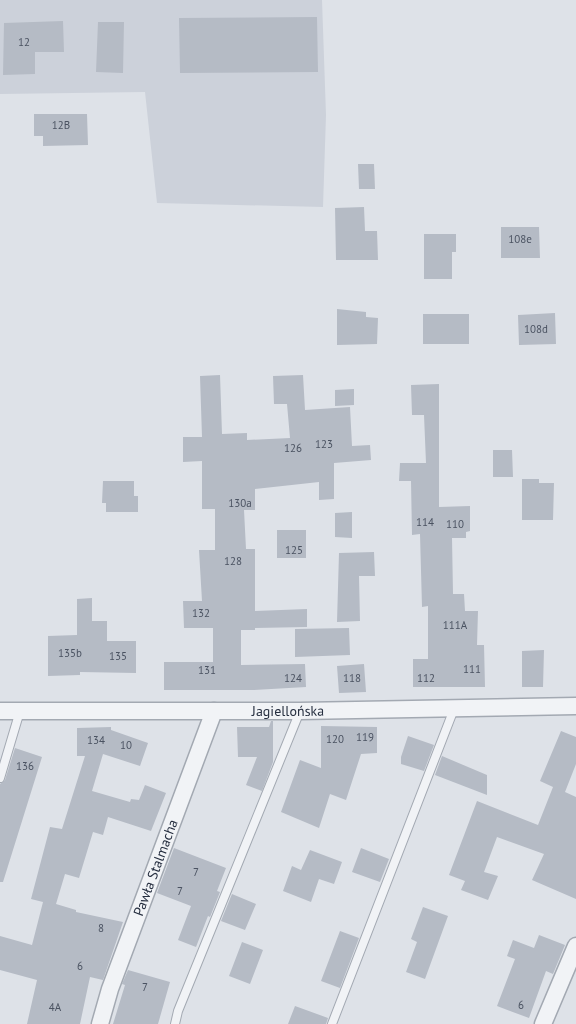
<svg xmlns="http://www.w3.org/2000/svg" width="576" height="1024" viewBox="0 0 576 1024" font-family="'PT Sans',sans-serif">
	<rect width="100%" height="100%" fill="#dee2e8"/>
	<path fill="#ccd1da" d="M0 0H322L326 115 323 207 157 203 145 92 0 94Z"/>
	<path fill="#b5bbc5" d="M317 17 318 72 180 73 179 18Z
		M63 21 64 52H35V74L3 75 4 23Z
		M98 22H124L123 73 96 72Z
		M34 114H87L88 145 43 146V136H34Z
		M358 164H374L375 189H359Z
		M364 207 365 231H377L378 260H336L335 208Z
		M501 227H539L540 258H501Z
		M424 234H456V252H452V279H424Z
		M337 309 366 312V317L378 318 377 344 337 345Z
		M555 313 556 344 519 345 518 315Z
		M423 314H469V344H423Z
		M220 375 222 434 247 433V440L290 438 287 404H274L273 376 303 375 305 410 350 407 352 446 370 445 371 460 334 463V499L319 500V482L255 489V510H244L246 549H255V611L307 609V627L255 628V630H241V665L305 664 306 687 254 690H164V662H213V628H184L183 601H202L199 550H215V509H202V461L183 462V437H202L200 376Z
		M439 384V507L470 506V531L466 532V538H452L453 594H464L465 611H478L477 645H484L485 687H413V659H428V606L422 607 420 534 412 535 411 481H399L400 463H426L424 415H412L411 385Z
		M354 389V405L335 406V390Z
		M493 450H512L513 477H493Z
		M522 479H539V483H554L553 520H522Z
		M103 481H134V496H138V512H106V503H102Z
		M352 512V538L335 537V513Z
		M277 530H306V558H277Z
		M374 552 375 576H359L360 621 337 622 339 553Z
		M92 598V621H107V641H136V673L80 672V675L48 676V636L77 635V599Z
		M349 628 350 655 295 657V629Z
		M544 650 543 687H522V651Z
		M364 664 366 692 339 693 337 666Z
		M271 721H273V762L262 791 246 785 257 757H238L237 727H269Z
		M321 726 377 727V753L361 754 346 800 330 794 319 828 281 812 300 760 321 768Z
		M111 727V730L148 743 140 766 103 754 92 791 130 802 131 799 139 800 145 785 166 793 151 831 108 817 103 835 93 832 79 878 65 874 56 904 76 910V912L123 922 103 980 90 977 80 1024H27L37 980 0 970V936L32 945 43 902 31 899 50 827 62 829 85 756H77V728Z
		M561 731 576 737V764L565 792 576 797V899L532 880 544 854 497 837 484 872 498 876 488 900 461 890 465 881 449 875 477 801 538 825 553 787 540 781Z
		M408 736 434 745 424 771 401 764V757Z
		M15 748 42 757 3 882H0V784L5 780Z
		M442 756 487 775V795L435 775Z
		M174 848 226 868 217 891 220 892 210 917 208 916 196 947 178 940 191 906 157 893Z
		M361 848 389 859 380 882 352 872Z
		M310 850 342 862 334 884 319 879 311 902 283 891 292 866 301 870Z
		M232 894 256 904 245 930 221 921Z
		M423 907 448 916 425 979 406 972 417 942 411 939Z
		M340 931 359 938 340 988 321 981Z
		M539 935 565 945 553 974 546 971 529 1018 497 1006 515 959 507 956 513 940 534 948Z
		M242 942 263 950 250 984 229 976Z
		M128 970 170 982 158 1024H113L125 985 122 984Z
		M295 1006 328 1018 326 1024H288Z"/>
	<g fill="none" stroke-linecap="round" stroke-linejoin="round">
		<defs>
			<path id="service" d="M0 778 20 711
				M175 1024 178 1011 300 711
				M332 1024 454 709"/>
			<g id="minor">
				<path id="s1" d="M0 711H300L576 706"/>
				<path id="s2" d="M100 1024 110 989 214 711"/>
				<path d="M543 1024 576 946"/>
			</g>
		</defs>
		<use href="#service" stroke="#a3a9b2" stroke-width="10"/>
		<use href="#minor" stroke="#a3a9b2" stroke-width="19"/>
		<use href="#service" stroke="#f1f3f6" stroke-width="8"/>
		<use href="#minor" stroke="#f1f3f6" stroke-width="16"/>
	</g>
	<g text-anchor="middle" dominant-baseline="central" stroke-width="4" stroke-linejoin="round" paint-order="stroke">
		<g font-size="11" fill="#4a5261">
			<text x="24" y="42">12</text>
			<text x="61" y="125">12B</text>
			<text x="520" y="239">108e</text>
			<text x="536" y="329">108d</text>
			<text x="324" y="444">123</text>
			<text x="293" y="448">126</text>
			<text x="240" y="503">130a</text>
			<text x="425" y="522">114</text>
			<text x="455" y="524">110</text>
			<text x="294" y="550">125</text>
			<text x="233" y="561">128</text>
			<text x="201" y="613">132</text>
			<text x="455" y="625">111A</text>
			<text x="70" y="653">135b</text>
			<text x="118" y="656">135</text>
			<text x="472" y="669">111</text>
			<text x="207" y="670">131</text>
			<text x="293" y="678">124</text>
			<text x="352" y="678">118</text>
			<text x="426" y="678">112</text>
			<text x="365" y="737">119</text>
			<text x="335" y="739">120</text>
			<text x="96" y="740">134</text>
			<text x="126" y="745">10</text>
			<text x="25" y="766">136</text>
			<text x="196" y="872">7</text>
			<text x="180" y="891">7</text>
			<text x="101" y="928">8</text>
			<text x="80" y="966">6</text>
			<text x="145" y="987">7</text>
			<text x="521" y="1005">6</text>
			<text x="55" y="1007">4A</text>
		</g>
		<g font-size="14" fill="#262f40" stroke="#edf1f6">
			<text stroke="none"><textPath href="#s1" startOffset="288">Jagiellońska</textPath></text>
			<text stroke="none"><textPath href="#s2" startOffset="166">Pawła Stalmacha</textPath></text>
		</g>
	</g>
</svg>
